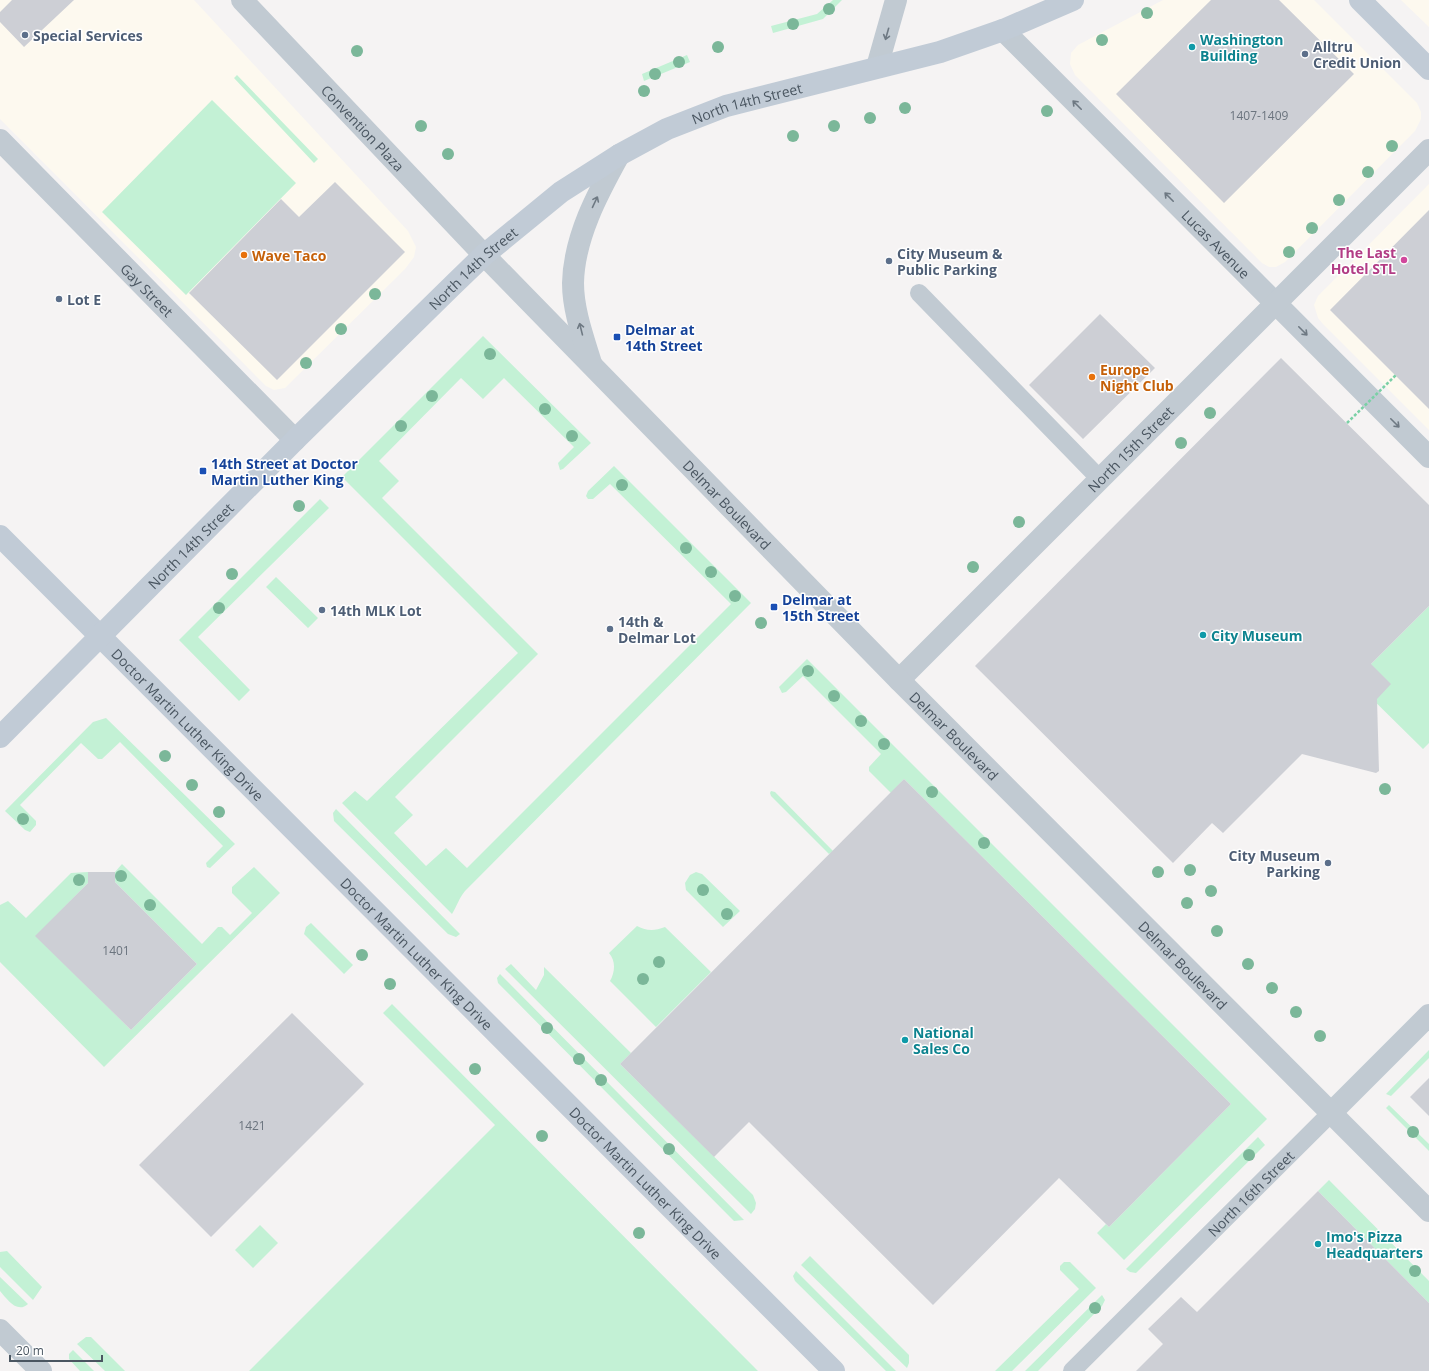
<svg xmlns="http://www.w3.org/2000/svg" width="1429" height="1371" viewBox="0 0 1429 1371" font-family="'Open Sans',sans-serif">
	<rect width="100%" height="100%" fill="#f5f3f3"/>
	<path fill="#fdf9ef" d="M0 0H194L408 231 416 247 414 257 405 269 285 388 274 390 266 386 0 119Z
		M1163 0H1314L1417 103 1421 112V119L1415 131 1285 262 1276 267H1269L1262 263 1075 75 1070 64 1071 53 1078 45Z
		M1401 0H1429V27Z
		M1429 184V430L1323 324 1318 318 1314 305 1318 296Z"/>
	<path fill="#c3f1d5" d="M833 0H842L823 19 773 33 771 26 817 14Z
		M687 55 690 62 644 81 642 74Z
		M237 75 318 159 314 163 234 78Z
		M212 100 296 183 186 295 102 212Z
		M483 336 591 443 563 469 560 470 558 463 574 447 504 378 483 399 461 378 379 461 399 481 382 498 538 654 395 797 413 815 394 833 426 866 446 848 467 868 731 604 610 484 593 499H588L586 496 588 491 614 466 751 603 465 891C459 898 457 906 452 914L342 803 355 791 367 801 518 653 342 477Z
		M320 499 329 508 198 637 250 690 239 701 179 640Z
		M276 577 318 618 308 628 266 587Z
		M1429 606V743L1423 749 1354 681Z
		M807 659 1267 1119 1124 1260 1097 1233 1106 1224 1109 1227 1231 1104 904 779 891 793 869 771V767L881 754 803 676 786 692 782 693 779 687Z
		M106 718 235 844 210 868 207 867 206 863 223 846 120 742 102 759H98L81 743 20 805 36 821V825L30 832 25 830 5 811 93 722Z
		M771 791 775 792 833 851 829 854 771 796 770 793Z
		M336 809 460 934 456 937 448 934 334 821 333 813Z
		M122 864 202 944 218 927H222L230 935 252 913 232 893V887L254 867 280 893 104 1067 0 962V905L8 901 26 918 71 873 88 872V883L36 936 131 1030 197 964 115 882V872Z
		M696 872 702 874 740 911 723 927 686 890 685 883 690 875Z
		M311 923 353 965 344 974 304 934 306 927Z
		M637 926C647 931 654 931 665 927L711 972 656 1027 610 981C615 972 616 961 609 953Z
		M511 964 536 990 544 975V967L631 1053 620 1064 753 1195 756 1203 755 1209 751 1214 505 969Z
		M500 974 744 1220 734 1221 730 1217 498 983 497 978Z
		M392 1004 758 1371H249L495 1125 383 1013Z
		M1429 1050V1058L1391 1096 1386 1094Z
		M1389 1105 1429 1144V1151L1386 1108Z
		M1258 1137 1265 1145 1136 1273 1130 1272 1126 1269Z
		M1329 1180 1429 1281V1303L1318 1191Z
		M260 1225 278 1243 253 1268 235 1250Z
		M7 1251 42 1287 33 1300 0 1267V1252Z
		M810 1256 909 1355V1363L907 1368 801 1265Z
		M1064 1262H1070L1096 1288 1012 1371H995L1079 1289 1060 1270V1266Z
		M796 1271 896 1371H886L795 1281 793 1276Z
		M0 1277 28 1304C17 1314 7 1299 0 1291Z
		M1102 1295 1105 1300 1102 1306 1038 1371H1025Z
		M86 1337H91L125 1371H105L77 1344Z
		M73 1350 94 1371H80L69 1359V1354Z"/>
	<path fill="#cdcfd5" d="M12 0H74L24 47 0 22V12Z
		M1211 0H1279L1354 74 1224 203 1116 94Z
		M335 182 405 252 277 380 189 293 281 199 299 217Z
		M1429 210V409L1330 310Z
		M1100 314 1155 368 1083 439 1029 385Z
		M1281 358 1429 505V606L1371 664 1391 684 1377 699 1379 771 1376 773 1302 754 1223 833 1212 823 1173 863 975 666Z
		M904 779 1231 1104 1109 1227 1059 1178 933 1305 749 1122 714 1157 620 1064Z
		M88 872H115V882L197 964 131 1030 35 936 88 883Z
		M292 1013 364 1084 211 1237 139 1165Z
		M1429 1078V1116L1410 1097Z
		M1318 1191 1429 1303V1371H1136L1163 1344 1148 1329 1181 1297 1197 1312Z"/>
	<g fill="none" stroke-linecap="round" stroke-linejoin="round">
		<g stroke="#c1cad2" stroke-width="18">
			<path d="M919 293 1100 479"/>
			<path id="s1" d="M1072 1371 1331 1113"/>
		</g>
		<g stroke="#c1cad2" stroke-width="22">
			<path id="s2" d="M1003 30 1429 457"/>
			<path d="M877 67 896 0"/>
			<path id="s3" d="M0 140 295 440"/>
			<path id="s4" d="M899 680 1429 150"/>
			<path d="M1331 1113 1429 1015"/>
			<path d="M0 1330 41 1371"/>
		</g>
		<g stroke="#c1cad2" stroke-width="22">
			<path id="s5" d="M242 0 484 255 899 680 1429 1211"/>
			<path d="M591 363C583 337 573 310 573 283 574 237 598 193 619 155"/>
		</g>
		<g stroke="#c1cbd6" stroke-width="22">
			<path d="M1360 0 1429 69"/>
			<path id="s6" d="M0 536 834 1371"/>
			<path id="s7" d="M0 737 295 440 452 286 484 255 561 192 619 155 667 129 726 106 940 52 1003 30 1073 0"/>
		</g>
		<path stroke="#7ad0a6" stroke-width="2.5" stroke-dasharray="3 2" stroke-linecap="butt" d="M1347 423 1396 375"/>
	</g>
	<g fill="#7bb799">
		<circle cx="829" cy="9" r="6"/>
		<circle cx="1147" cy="13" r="6"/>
		<circle cx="793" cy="24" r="6"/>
		<circle cx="1102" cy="40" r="6"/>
		<circle cx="718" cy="47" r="6"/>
		<circle cx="357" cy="51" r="6"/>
		<circle cx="679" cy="62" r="6"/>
		<circle cx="655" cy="74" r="6"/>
		<circle cx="644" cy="91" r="6"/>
		<circle cx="905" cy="108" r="6"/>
		<circle cx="1047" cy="111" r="6"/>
		<circle cx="870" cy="118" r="6"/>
		<circle cx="421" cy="126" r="6"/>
		<circle cx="834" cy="126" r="6"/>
		<circle cx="793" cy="136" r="6"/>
		<circle cx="1392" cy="146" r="6"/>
		<circle cx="448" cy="154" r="6"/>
		<circle cx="1368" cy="172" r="6"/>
		<circle cx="1339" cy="200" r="6"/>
		<circle cx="1312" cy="228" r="6"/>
		<circle cx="1289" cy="252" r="6"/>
		<circle cx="375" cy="294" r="6"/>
		<circle cx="341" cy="329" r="6"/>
		<circle cx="490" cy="354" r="6"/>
		<circle cx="306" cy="363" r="6"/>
		<circle cx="432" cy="396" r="6"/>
		<circle cx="545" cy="409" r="6"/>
		<circle cx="1210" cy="413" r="6"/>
		<circle cx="401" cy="426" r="6"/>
		<circle cx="572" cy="436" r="6"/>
		<circle cx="1181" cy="443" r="6"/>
		<circle cx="622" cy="485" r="6"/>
		<circle cx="299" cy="506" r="6"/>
		<circle cx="1019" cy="522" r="6"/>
		<circle cx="686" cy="548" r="6"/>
		<circle cx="973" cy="567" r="6"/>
		<circle cx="711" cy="572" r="6"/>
		<circle cx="232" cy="574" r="6"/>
		<circle cx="735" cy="596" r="6"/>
		<circle cx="219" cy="608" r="6"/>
		<circle cx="761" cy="623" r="6"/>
		<circle cx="808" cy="671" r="6"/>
		<circle cx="834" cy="696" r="6"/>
		<circle cx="861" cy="721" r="6"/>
		<circle cx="884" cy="744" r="6"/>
		<circle cx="165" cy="756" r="6"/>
		<circle cx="192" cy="785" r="6"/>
		<circle cx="1385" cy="789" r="6"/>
		<circle cx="932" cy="792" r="6"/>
		<circle cx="219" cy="812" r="6"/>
		<circle cx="23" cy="819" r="6"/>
		<circle cx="984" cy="843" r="6"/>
		<circle cx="1190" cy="870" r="6"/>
		<circle cx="1158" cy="872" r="6"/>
		<circle cx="121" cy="876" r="6"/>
		<circle cx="79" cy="880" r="6"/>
		<circle cx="703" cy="890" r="6"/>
		<circle cx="1211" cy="891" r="6"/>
		<circle cx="1187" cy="903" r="6"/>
		<circle cx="150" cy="905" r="6"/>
		<circle cx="727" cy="914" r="6"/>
		<circle cx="1217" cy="931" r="6"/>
		<circle cx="362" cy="955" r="6"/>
		<circle cx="659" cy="962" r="6"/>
		<circle cx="1248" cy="964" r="6"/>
		<circle cx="643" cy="979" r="6"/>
		<circle cx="390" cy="984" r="6"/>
		<circle cx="1272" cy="988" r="6"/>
		<circle cx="1296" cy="1012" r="6"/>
		<circle cx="547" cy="1028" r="6"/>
		<circle cx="1320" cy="1036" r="6"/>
		<circle cx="579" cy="1059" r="6"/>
		<circle cx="475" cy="1069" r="6"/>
		<circle cx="601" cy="1080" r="6"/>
		<circle cx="1413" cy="1132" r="6"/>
		<circle cx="542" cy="1136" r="6"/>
		<circle cx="669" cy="1149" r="6"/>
		<circle cx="1249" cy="1155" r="6"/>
		<circle cx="639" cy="1233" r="6"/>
		<circle cx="1415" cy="1271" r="6"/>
		<circle cx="1095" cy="1308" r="6"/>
	</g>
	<defs><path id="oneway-shaft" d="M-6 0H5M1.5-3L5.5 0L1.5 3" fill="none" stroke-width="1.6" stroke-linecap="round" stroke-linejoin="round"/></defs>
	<g stroke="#6e7983">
		<use href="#oneway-shaft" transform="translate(887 34) rotate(106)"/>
		<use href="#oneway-shaft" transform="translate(1077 105) rotate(-135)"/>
		<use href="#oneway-shaft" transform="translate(1169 197) rotate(-135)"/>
		<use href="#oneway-shaft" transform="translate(595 202) rotate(-65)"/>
		<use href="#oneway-shaft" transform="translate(581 329) rotate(-104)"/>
		<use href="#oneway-shaft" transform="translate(1303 331) rotate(45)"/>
		<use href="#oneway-shaft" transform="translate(1395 423) rotate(45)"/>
	</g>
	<g fill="#5c6f8a" stroke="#fff" stroke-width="1.5">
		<circle cx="25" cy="35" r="4"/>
		<circle cx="1305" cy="54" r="4"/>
		<circle cx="889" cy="261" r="4"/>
		<circle cx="59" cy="299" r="4"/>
		<circle cx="322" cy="610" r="4"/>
		<circle cx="610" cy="629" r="4"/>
		<circle cx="1328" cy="863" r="4"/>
	</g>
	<g fill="#0f9aa8" stroke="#fff" stroke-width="1.5">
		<circle cx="1192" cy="47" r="4"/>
		<circle cx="1203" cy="635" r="4"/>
		<circle cx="905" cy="1040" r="4"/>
		<circle cx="1318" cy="1244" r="4"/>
	</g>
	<g fill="#e8710a" stroke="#fff" stroke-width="1.5">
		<circle cx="244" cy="255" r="4"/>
		<circle cx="1092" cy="377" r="4"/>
	</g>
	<circle fill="#d1479c" stroke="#fff" stroke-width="1.5" cx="1404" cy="260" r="4"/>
	<g fill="#1a4fb4" stroke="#fff" stroke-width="1.5">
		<rect x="613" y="333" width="8" height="8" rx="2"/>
		<rect x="199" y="467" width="8" height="8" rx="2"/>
		<rect x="770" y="603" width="8" height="8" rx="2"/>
	</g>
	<g text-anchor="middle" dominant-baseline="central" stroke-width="3" stroke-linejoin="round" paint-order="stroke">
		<g font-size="12" fill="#6b747e">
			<text x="1259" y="115">1407-1409</text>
			<text x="116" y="950">1401</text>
			<text x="252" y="1125">1421</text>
		</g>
		<g font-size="14" font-weight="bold" fill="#4e5e75" stroke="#fff" text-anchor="start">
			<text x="33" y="35">Special Services</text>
			<text x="1313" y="46">Alltru<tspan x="1313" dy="16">Credit Union</tspan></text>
			<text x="897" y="253">City Museum &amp;<tspan x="897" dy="16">Public Parking</tspan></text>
			<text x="67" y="299">Lot E</text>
			<text x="330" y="610">14th MLK Lot</text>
			<text x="618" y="621">14th &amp;<tspan x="618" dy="16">Delmar Lot</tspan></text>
			<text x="1320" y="855" text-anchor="end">City Museum<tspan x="1320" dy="16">Parking</tspan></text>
		</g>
		<g font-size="14" font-weight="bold" fill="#0d838f" stroke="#fff" text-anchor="start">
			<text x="1200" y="39">Washington<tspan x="1200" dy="16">Building</tspan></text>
			<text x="1211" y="635">City Museum</text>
			<text x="913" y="1032">National<tspan x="913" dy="16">Sales Co</tspan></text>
			<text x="1326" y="1236">Imo's Pizza<tspan x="1326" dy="16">Headquarters</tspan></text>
		</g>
		<g font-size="14" fill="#4a5661" stroke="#fff">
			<text stroke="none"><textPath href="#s7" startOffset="990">North 14th Street</textPath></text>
			<text stroke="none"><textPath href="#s5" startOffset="176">Convention Plaza</textPath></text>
			<text stroke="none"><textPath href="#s2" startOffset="302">Lucas Avenue</textPath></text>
			<text stroke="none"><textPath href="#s7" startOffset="666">North 14th Street</textPath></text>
			<text stroke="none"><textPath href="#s3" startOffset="210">Gay Street</textPath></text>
			<text stroke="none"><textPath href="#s4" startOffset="327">North 15th Street</textPath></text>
			<text stroke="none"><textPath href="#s5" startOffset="700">Delmar Boulevard</textPath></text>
			<text stroke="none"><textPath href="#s7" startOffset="270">North 14th Street</textPath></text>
			<text stroke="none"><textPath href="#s6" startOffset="266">Doctor Martin Luther King Drive</textPath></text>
			<text stroke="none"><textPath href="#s5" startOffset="1024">Delmar Boulevard</textPath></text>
			<text stroke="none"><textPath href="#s6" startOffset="590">Doctor Martin Luther King Drive</textPath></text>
			<text stroke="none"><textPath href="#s5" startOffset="1348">Delmar Boulevard</textPath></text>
			<text stroke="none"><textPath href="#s6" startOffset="914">Doctor Martin Luther King Drive</textPath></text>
			<text stroke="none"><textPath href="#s1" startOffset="252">North 16th Street</textPath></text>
		</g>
		<g font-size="14" font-weight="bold" fill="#b23c85" stroke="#fff" text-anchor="end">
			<text x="1396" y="252">The Last<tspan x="1396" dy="16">Hotel STL</tspan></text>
		</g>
		<g font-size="14" font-weight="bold" fill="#c56008" stroke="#fff" text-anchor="start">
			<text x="252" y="255">Wave Taco</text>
			<text x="1100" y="369">Europe<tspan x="1100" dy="16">Night Club</tspan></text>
		</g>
		<g font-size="14" font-weight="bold" fill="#164399" stroke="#fff" text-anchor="start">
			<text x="625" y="329">Delmar at<tspan x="625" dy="16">14th Street</tspan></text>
			<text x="211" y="463">14th Street at Doctor<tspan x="211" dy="16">Martin Luther King</tspan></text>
			<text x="782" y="599">Delmar at<tspan x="782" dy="16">15th Street</tspan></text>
		</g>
	</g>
	<path d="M10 1355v6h92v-6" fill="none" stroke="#4a5661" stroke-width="2"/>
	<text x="16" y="1355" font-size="12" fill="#4a5661" stroke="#ffffff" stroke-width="3" paint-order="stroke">20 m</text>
</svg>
